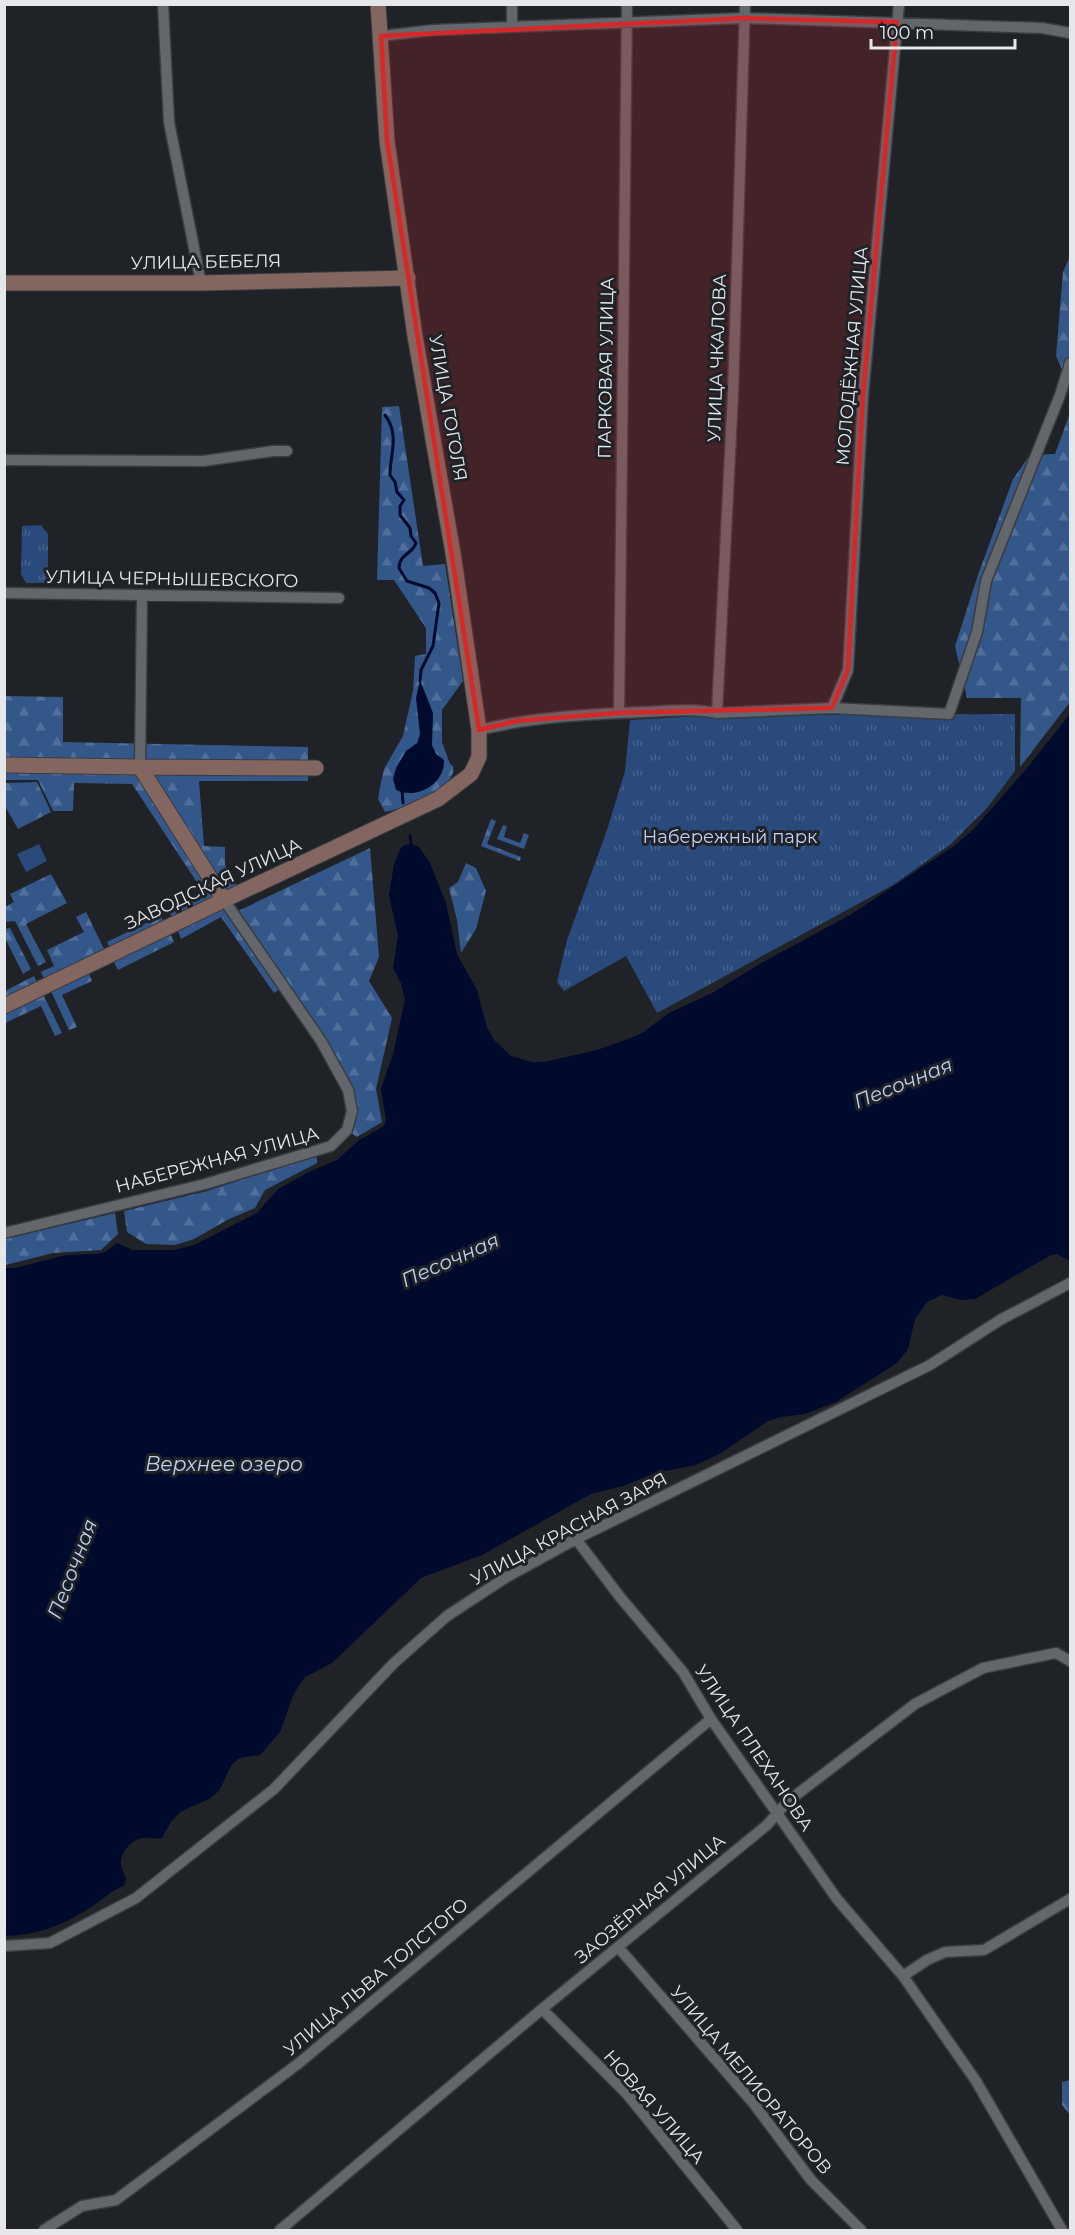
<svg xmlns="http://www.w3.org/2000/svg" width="1075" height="2235" viewBox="0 0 1075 2235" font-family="Montserrat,sans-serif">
	<defs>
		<pattern id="grass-tufts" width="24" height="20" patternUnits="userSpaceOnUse" patternTransform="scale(1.5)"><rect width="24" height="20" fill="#294a7a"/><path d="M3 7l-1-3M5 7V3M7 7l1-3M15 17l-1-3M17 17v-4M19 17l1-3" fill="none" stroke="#48648d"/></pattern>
		<pattern id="forest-firs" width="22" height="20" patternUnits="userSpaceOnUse" patternTransform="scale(1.5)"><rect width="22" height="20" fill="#34578a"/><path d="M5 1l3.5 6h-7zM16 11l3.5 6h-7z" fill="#516f9b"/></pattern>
	</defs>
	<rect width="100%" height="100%" fill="#1f2227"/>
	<path fill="url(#grass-tufts)" d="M41 525 48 534V578L45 583H26L21 574 22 526Z
		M1015 714V771L987 808 951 844 893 885 657 1013 626 956 564 991 557 982 567 940 607 830 625 771 630 720 702 716Z"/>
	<path fill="url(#forest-firs)" d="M1070 256V388L1056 356 1063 272Z
		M399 406 423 566 445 564 463 681 442 710V742L450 764 453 766C453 769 454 772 452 775 445 794 403 809 385 812L378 799 380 787 384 769 403 736 413 691 415 656 426 654V628L394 580H377L382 407Z
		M1070 413V702L1020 767 1021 698H967L955 646 978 575 1013 479 1030 455 1055 454Z
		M4 696 63 697V742L308 747V781H199L204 846 225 847V865L237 886 173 919 169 912 202 890 132 784 74 783 73 811H53L38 780H5Z
		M37 782 51 812 18 829 5 806V783Z
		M491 819 496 821 487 844 521 857 520 861 481 846Z
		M503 825 507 826 504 837 520 843 524 833 529 835 524 849 497 839Z
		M370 848 379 957 369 981 392 1018 376 1089 382 1122 357 1137 351 1133 356 1110 238 911Z
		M466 863 476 868 486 891 476 929 461 953 457 920 449 888 458 882Z
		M51 874 67 903 26 924 46 962 38 966 15 921 5 922V907L14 902 10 894Z
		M222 905 280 989 274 993 221 917 181 939 177 929Z
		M86 912 105 951 45 981 41 972 54 966 47 950 84 932 76 917Z
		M161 916 164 924 111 950 107 942Z
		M10 928 31 969 23 974 5 938V929Z
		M170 933 174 942 118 970 113 960Z
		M88 971 92 981 62 995 77 1027 69 1030 50 989Z
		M34 976 38 984 5 1001V991Z
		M42 992 62 1033 55 1036 41 1006 5 1023V1012Z
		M314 1156 317 1158V1163L265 1190 255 1208 229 1219 194 1239 175 1245 146 1244 127 1232 124 1211 207 1191Z
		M115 1213 118 1234 101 1250 53 1253 5 1265V1239Z
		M1070 2080V2115L1062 2105V2082Z"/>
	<path fill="#294a7a" d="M39 844 47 861 26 872 17 854Z"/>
	<path fill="#000a2d" d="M420 680 433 713 432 745 436 754 444 760C445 784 417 800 396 790L393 779 396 768 406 751 417 743 420 734 416 698Z
		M1070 714V1261L1057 1254 1051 1255 975 1299 962 1300 942 1295 927 1302 915 1319 908 1349 897 1363 836 1402 805 1414 781 1417 768 1421 721 1453 696 1465 655 1473 623 1486 591 1494 482 1555 421 1578 332 1663 305 1677 294 1693 280 1732 260 1755 240 1758 232 1764 219 1791 209 1799 180 1812 171 1822 162 1838C156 1840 150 1837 143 1838 131 1839 119 1854 121 1866 122 1870 125 1875 126 1879L124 1886C110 1891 101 1901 88 1909 62 1926 36 1935 5 1936V1268H15L66 1255 97 1254 105 1252 117 1243 133 1250H175L194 1245 257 1213 278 1189 311 1171 337 1160 358 1141 384 1126 386 1120 381 1089 393 1054 405 1000 401 983 393 968 398 936 389 895 394 864 401 848 405 845 411 844 419 847 430 863 446 903 457 954 477 990 487 1027 494 1040 511 1056 532 1062H544L597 1050 631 1038 642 1033 669 1013 712 993 765 961 850 915 954 846 974 829 1027 768Z"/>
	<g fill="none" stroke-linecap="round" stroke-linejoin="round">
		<path stroke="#000a2d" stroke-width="3" d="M385 415C400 435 390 454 390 475L395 482 397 492 404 500 400 506V515L410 528 411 536 416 543C413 554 399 554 399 568L407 581 429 588 435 593 439 603 433 646 421 670 420 681
			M402 789 403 803
			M410 836 411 844"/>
		<defs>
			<path id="street" d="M163 4 169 122 201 283
				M512 4V27
				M381 36 433 30 745 18 1042 28 1070 33
				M4 460 203 461 273 451H287
				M4 593 339 598
				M832 708 848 670 863 396 899 4
				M619 713 627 4
				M717 713 733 394 745 4
				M479 730C532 717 589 714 644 712 668 711 693 708 717 713L832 708 949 714 977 632 986 581 1060 395 1070 363
				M140 767 142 595
				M4 1233 205 1184 331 1146 347 1130 352 1111 348 1090 321 1041 224 900
				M576 1539 620 1597 683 1672 711 1719 837 1899 903 1976 976 2081 1062 2230
				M4 1946 50 1943 136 1898 274 1789 394 1663 447 1616 505 1578 576 1539 930 1365 1000 1320 1070 1283
				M618 1947 754 2104 811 2180 861 2230
				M903 1976 927 1960 945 1952 984 1950 1070 1899
				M542 2009 627 2094 737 2230
				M44 2230 82 2206 116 2200 299 2063 711 1719
				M280 2230 542 2009 767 1825 787 1802 915 1704 983 1668 1056 1653 1070 1661"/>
			<path id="secondary" d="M4 283H201L408 278
				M4 765 140 767 224 900
				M140 767 316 768
				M4 1006 224 900 438 799 471 774 479 757V730L453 553 415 336 387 141 378 4"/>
		</defs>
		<use href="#street" stroke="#393c40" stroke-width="13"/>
		<use href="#secondary" stroke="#393c40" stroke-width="17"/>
		<use href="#street" stroke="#63676c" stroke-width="10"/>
		<use href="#secondary" stroke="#83665f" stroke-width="15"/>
	</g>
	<path fill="#d62828" fill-opacity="0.2" stroke="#d62828" stroke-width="4.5" stroke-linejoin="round" d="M745 18 897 22 863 396 848 670 832 708 619 713 517 721 479 730 387 141 381 36Z"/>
	<g text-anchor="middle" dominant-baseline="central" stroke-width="6" stroke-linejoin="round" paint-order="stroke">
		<g font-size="18" fill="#e5e7ea" stroke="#1f2227">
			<text transform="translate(206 262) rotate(-1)">УЛИЦА БЕБЕЛЯ</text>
			<text transform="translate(852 356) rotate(-85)">МОЛОДЁЖНАЯ УЛИЦА</text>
			<text transform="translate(717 358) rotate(-88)">УЛИЦА ЧКАЛОВА</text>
			<text transform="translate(606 368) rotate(-89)">ПАРКОВАЯ УЛИЦА</text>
			<text transform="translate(448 408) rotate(80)">УЛИЦА ГОГОЛЯ</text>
			<text transform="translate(172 579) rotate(1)">УЛИЦА ЧЕРНЫШЕВСКОГО</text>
			<text transform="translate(213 884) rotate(-25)">ЗАВОДСКАЯ УЛИЦА</text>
			<text transform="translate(217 1160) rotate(-15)">НАБЕРЕЖНАЯ УЛИЦА</text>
			<text transform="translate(569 1529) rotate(-28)">УЛИЦА КРАСНАЯ ЗАРЯ</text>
			<text transform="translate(754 1748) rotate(56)">УЛИЦА ПЛЕХАНОВА</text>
			<text transform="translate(650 1899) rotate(-40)">ЗАОЗЁРНАЯ УЛИЦА</text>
			<text transform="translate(376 1977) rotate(-40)">УЛИЦА ЛЬВА ТОЛСТОГО</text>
			<text transform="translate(751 2080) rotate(50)">УЛИЦА МЕЛИОРАТОРОВ</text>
			<text transform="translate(654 2107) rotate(49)">НОВАЯ УЛИЦА</text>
		</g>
		<g font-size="18" fill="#bfd4f3" stroke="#1f2227">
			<text x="730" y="837">Набережный парк</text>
		</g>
		<g font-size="20" font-style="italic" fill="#bdd2f1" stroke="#1f2227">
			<text transform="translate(903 1083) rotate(-22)">Песочная</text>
			<text transform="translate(450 1260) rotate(-24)">Песочная</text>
			<text x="224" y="1464">Верхнее озеро</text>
			<text transform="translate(72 1569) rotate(-69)">Песочная</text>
		</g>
	</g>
	<rect width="1075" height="2235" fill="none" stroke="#e5e7ea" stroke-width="12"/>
	<path d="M871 39v9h144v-9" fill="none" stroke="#e5e7ea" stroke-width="3"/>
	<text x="880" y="39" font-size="18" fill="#e5e7ea" stroke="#1f2227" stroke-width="4.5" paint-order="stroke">100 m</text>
</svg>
